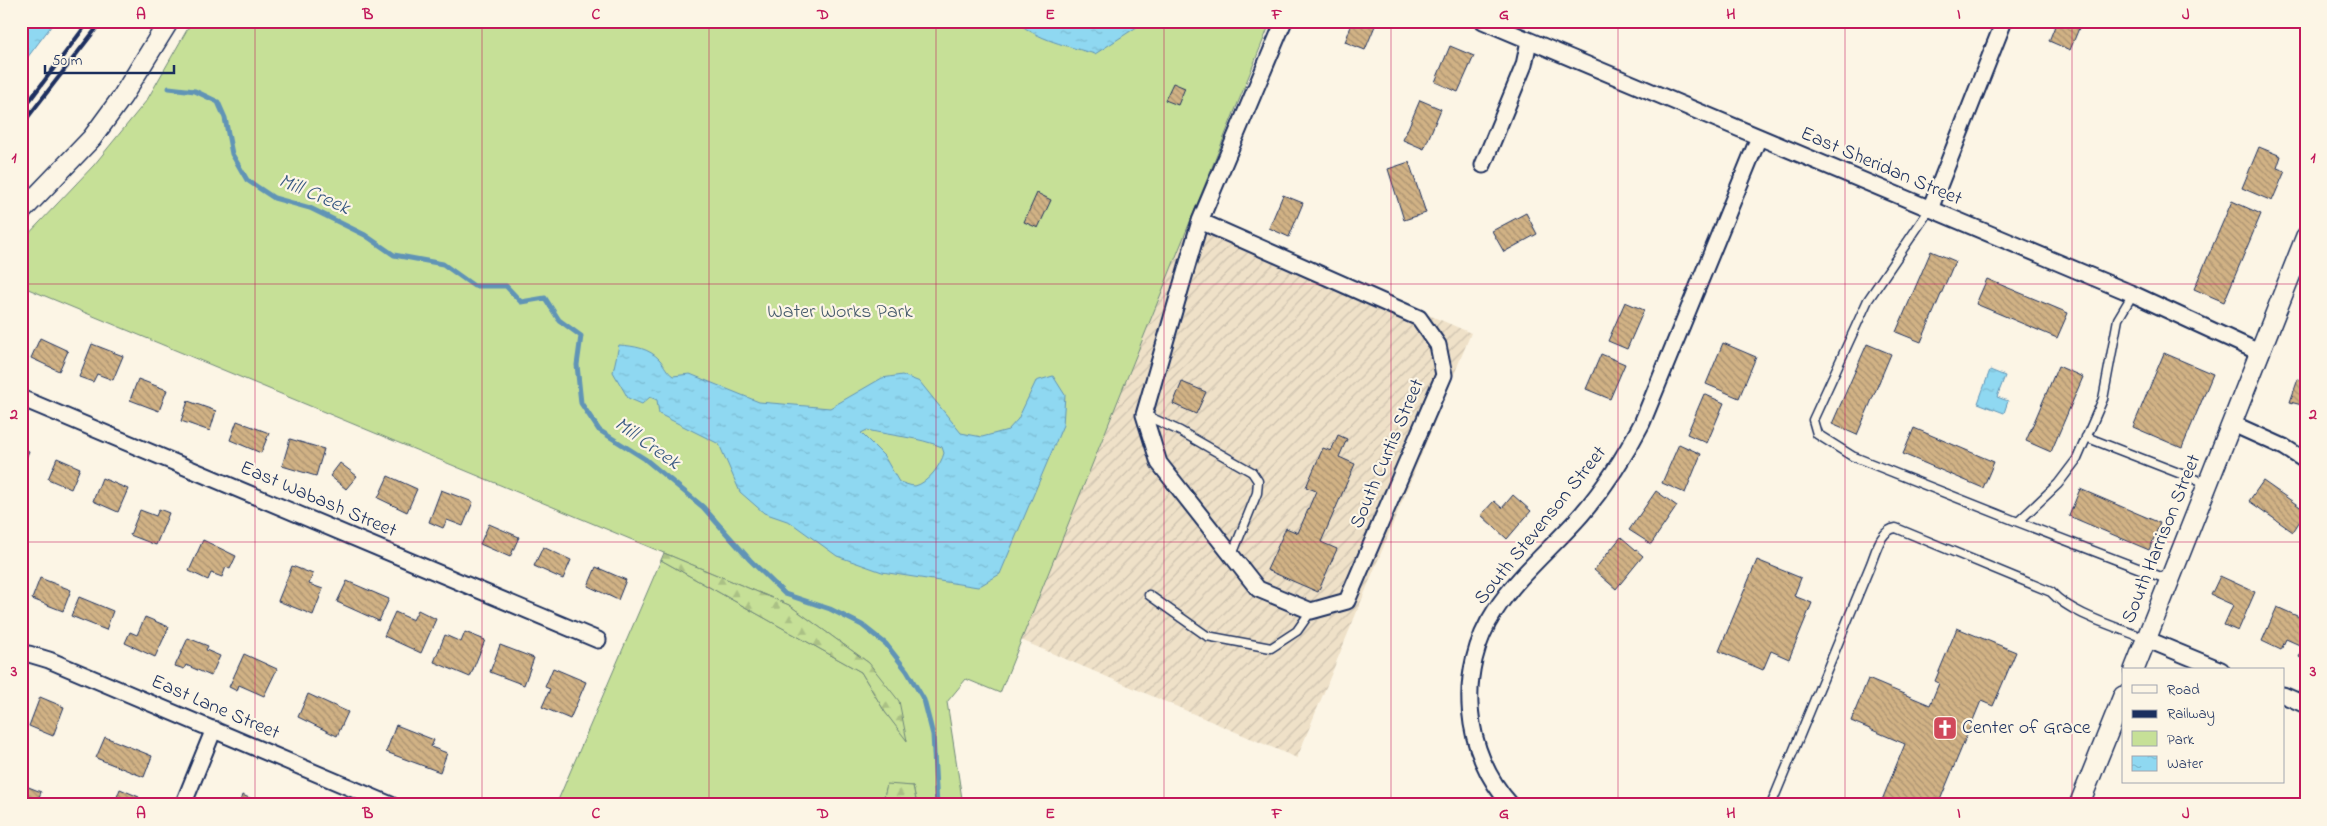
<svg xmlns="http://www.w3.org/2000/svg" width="2327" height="826" viewBox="0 0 2327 826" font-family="'Indie Flower',sans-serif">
	<defs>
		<pattern id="industrial-furrows" width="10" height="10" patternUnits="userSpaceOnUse" patternTransform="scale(1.25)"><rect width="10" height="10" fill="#efe1c8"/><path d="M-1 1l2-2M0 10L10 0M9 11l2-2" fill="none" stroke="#ccc1ae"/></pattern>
		<pattern id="forest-firs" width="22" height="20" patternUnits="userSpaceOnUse" patternTransform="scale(1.25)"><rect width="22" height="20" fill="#c6e097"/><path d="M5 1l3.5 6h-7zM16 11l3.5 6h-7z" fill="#aac085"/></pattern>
		<pattern id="water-ripples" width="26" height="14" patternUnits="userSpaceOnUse" patternTransform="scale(1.25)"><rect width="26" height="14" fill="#8fd8f1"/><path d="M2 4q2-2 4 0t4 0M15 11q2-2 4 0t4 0" fill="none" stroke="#7bbad1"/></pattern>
		<pattern id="building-back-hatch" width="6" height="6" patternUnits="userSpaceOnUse" patternTransform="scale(1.25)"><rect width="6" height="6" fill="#d1b285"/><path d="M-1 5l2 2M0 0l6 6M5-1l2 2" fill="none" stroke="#a99170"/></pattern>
	</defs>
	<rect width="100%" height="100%" fill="#fcf5e5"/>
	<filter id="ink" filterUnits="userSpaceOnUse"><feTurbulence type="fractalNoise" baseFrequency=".02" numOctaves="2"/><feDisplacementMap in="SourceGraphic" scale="10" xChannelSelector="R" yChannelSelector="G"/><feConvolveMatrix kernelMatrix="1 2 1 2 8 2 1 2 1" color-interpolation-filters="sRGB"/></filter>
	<g filter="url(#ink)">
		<path fill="url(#industrial-furrows)" d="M1188 227 1225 228 1471 333 1297 758 1021 640Z"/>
		<path fill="#c6e097" stroke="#70887a" d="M192 21H1271L1000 693 966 679 947 702 963 805H917L913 786 887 785 882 805H556L661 560 861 672 885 712 907 740 869 663 789 605 21 286V242L94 165 147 100Z"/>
		<path fill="url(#forest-firs)" stroke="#70887a" d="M664 553 789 605 869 663 899 701 907 741 885 712 861 672 661 560Z
			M887 784 913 786 917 805H882Z"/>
		<path fill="url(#water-ripples)" stroke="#6194b6" fill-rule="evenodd" d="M21 21H55L21 66Z
			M1016 21H1146L1095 54C1068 46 1037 40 1016 21Z
			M619 345C634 346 649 348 660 360 665 366 666 371 673 376L690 374 759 402 830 408 882 378 902 375 920 382 961 433 982 437 1008 430 1018 419 1036 381 1053 376 1065 395 1063 425 1000 574 978 587 882 572 837 556 790 522 764 513 740 492 719 444 659 414 657 400 650 397 642 404 628 398 613 372ZM867 430C892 436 918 437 942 447L944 453C941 465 928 483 915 486 910 486 904 483 899 482L884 456 861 433Z
			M1990 370 2005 376 1997 397 2008 401 2004 413 1978 403Z"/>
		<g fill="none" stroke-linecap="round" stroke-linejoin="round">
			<path stroke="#6194b6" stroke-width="5" d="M169 88 195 91 218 102 225 118 232 154 247 180 274 198 310 208 365 235 394 255 443 264 474 286H506L521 302 545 298 559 320 581 336 577 365 581 403 599 430 645 459 703 507 750 560 785 594 830 609 862 625 886 644 907 671 924 700 933 735 937 805"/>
		</g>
		<path fill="url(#building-back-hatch)" stroke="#1b2f5e" d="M1353 21H1377L1365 50 1345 42Z
			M2057 21H2082L2070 50 2049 41Z
			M1450 46 1474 56 1458 92 1435 82Z
			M2306 71V88L2300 86Z
			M1173 83 1185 88 1178 105 1165 100Z
			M1420 100 1441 109 1424 149 1403 140Z
			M2259 147 2281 156 2277 168 2285 171 2272 201 2242 188Z
			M1409 162 1426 213 1404 220 1388 169Z
			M1037 193 1051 200 1038 228 1024 222Z
			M1283 195 1303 203 1289 237 1269 228Z
			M2232 201 2261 214 2224 302 2194 289Z
			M1526 213 1537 234 1504 252 1492 231Z
			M1931 251 1955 261 1921 342 1896 332Z
			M1987 279 2068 313 2057 338 1976 304Z
			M1625 302 1644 310 1627 349 1608 341Z
			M40 338 68 351 59 371 31 358Z
			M1723 343 1756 357 1739 398 1706 384Z
			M92 344 123 356 113 380 97 374 93 382 79 377Z
			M1867 344 1891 354 1857 435 1832 424Z
			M2164 353 2213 374 2182 448 2133 427Z
			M1601 354 1625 364 1610 399 1586 389Z
			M2058 366 2083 377 2051 452 2026 441Z
			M138 379 167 390 159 411 130 400Z
			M2298 379 2306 381V406L2290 402Z
			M1182 382 1206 392 1196 414 1173 404Z
			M1704 394 1724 403 1707 443 1687 434Z
			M188 401 216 411 210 431 181 421Z
			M237 421 269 433 261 453 230 440Z
			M1914 428 1994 462 1983 488 1903 454Z
			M1338 435 1347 439 1339 457 1355 464 1321 542 1337 549 1318 592 1267 570 1286 528 1298 533 1316 491 1306 487 1323 448 1331 451Z
			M290 439 324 449 316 476 282 466Z
			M1679 444 1701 454 1685 493 1662 483Z
			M21 448 29 451 21 470Z
			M57 458 80 468 71 489 48 479Z
			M340 463 357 476 346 489 330 476Z
			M388 476 417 489 407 512 378 498Z
			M102 478 128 489 118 512 93 501Z
			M2263 481 2306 511 2293 532 2249 501Z
			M2080 489 2160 523 2149 550 2069 516Z
			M441 490 473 502 463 526 447 520 443 528 429 522Z
			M1656 491 1677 506 1651 544 1629 530Z
			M1513 495 1531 511 1507 539 1481 515 1494 501 1502 508Z
			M159 509 169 513 156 545 130 535 140 510 156 516Z
			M489 524 519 537 510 557 480 544Z
			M1621 537 1643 556 1616 589 1594 570Z
			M203 540 236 556 230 569 226 567 222 577 211 573 208 580 189 571Z
			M543 547 571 560 563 579 534 566Z
			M1757 560 1801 578 1794 596 1812 603 1789 659 1771 651 1763 670 1719 651Z
			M292 566 313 574 309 584 323 589 313 615 278 601Z
			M596 567 626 580 618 600 588 586Z
			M2220 576 2255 592 2238 631 2224 625 2233 605 2211 595Z
			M40 578 71 590 63 611 32 599Z
			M347 581 389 599 379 621 337 602Z
			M79 597 113 611 106 630 71 616Z
			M2277 607 2306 620V661L2299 657 2304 647 2286 639 2281 650 2262 641Z
			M418 610 436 619 421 653 384 636 395 612 413 620Z
			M145 617 169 627 155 657 125 643 130 632 137 635Z
			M1957 628 2016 652 1993 706 1981 701 1938 805H1880L1905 744 1851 721 1868 679 1930 705 1939 683 1935 681Z
			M465 632 485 640 470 677 434 662 445 635 461 642Z
			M188 638 208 646 206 650 220 656 211 676 186 665 184 669 175 666Z
			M500 645 534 658 524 685 490 672Z
			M244 654 277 669 264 696 239 685 237 691 229 687Z
			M553 668 586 682 570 719 542 707 550 689 545 687Z
			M308 694 348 712 337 736 298 717Z
			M40 697 64 707 53 736 29 726Z
			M396 725 434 740 431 747 447 753 440 772 386 752Z
			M105 737 152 756 144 777 96 758Z
			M21 784 41 792 36 805H21Z
			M120 789 139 797 136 805H114Z
			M242 795 267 805H239Z"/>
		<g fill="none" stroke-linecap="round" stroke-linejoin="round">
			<defs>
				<path id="service" d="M1930 209 1868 300 1813 420 1817 434 1852 456 2018 522 2169 580
					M1145 415 1180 431 1252 472 1258 481 1257 493 1232 555
					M2086 437 2207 484
					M2018 522 2058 484 2077 459 2103 399 2118 319 2133 294
					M1149 595 1207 636 1271 648 1297 631 1311 611
					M1771 805 1870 566C1876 552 1880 530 1896 528L2051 592C2072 615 2118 627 2146 639"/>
				<path id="minor" d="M1483 21 2133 294 2261 353
					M1483 165 1524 65 1529 41
					M1930 209 2004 21
					M1200 221 1419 318 1438 345 1444 375 1347 601 1311 611 1258 589 1159 463 1144 415 1200 221 1284 21
					M21 398 598 640
					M2233 424 2284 447 2306 461
					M2146 639 2221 670
					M21 655 29 654 49 660 391 805
					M2283 695 2306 705
					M183 805 214 729
					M1511 805C1463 753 1456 670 1495 611 1518 575 1553 547 1581 515 1606 486 1625 456 1642 423L1759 137"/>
				<path id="tertiary" d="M21 212 92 138 122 97 169 21
					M2134 670 2306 236
					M2079 805 2123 696"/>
			</defs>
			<use href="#service" stroke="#1b2f5e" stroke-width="11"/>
			<use href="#minor" stroke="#1b2f5e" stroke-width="19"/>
			<use href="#tertiary" stroke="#1b2f5e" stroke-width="22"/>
			<use href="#service" stroke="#fcf5e5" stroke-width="8"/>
			<use href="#minor" stroke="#fcf5e5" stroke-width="15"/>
			<use href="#tertiary" stroke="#fcf5e5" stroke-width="19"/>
			<path stroke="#1b2f5e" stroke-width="4" d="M21 112 89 21
				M21 126 102 21"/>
		</g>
	</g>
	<path fill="none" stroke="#c2185b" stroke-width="1" stroke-opacity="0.55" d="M255 21V805M482 21V805M709 21V805M936 21V805M1164 21V805M1391 21V805M1618 21V805M1845 21V805M2072 21V805M21 284H2306M21 542H2306"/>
	<defs>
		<symbol id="church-square" viewBox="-11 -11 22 22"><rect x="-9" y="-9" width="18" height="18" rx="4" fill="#d1495b" stroke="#fcf5e5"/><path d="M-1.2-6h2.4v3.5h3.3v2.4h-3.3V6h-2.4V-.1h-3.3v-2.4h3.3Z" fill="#fff"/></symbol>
	</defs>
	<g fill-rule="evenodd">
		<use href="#church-square" x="1931" y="714" width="28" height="28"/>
	</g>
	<g text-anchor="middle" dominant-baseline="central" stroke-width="4.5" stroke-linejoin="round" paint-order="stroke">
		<g font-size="20" fill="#1b2f5e" stroke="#fcf5e5">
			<text transform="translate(1881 167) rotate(23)">East Sheridan Street</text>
			<text transform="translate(1388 454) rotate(-67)">South Curtis Street</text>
			<text transform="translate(318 500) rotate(23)">East Wabash Street</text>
			<text transform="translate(1541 526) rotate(-51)">South Stevenson Street</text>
			<text transform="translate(2162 539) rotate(-68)">South Harrison Street</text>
			<text transform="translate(215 708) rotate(23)">East Lane Street</text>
		</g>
		<g font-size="20" fill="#465b6c" stroke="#fcf5e5">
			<text x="840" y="312">Water Works Park</text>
		</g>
		<g font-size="20" fill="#1b2f5e" stroke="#fcf5e5" text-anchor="start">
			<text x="1962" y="728">Center of Grace</text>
		</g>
		<g font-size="21" font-style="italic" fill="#385983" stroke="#fcf5e5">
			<text transform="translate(314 195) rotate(23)">Mill Creek</text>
			<text transform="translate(647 444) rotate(35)">Mill Creek</text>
		</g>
	</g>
	<rect width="2327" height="826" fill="none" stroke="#fcf5e5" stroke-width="55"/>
	<rect x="2122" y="668" width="162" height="115" fill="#fcf5e5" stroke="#a2a6af"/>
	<rect x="2132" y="685" width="25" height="8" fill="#fcf5e5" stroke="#a2a6af"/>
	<text x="2167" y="694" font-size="15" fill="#1b2f5e">Road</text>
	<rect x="2132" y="710" width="25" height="8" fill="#1b2f5e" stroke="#a2a6af"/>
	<text x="2167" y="718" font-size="15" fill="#1b2f5e">Railway</text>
	<rect x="2132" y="731" width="25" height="15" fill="#c6e097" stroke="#a2a6af"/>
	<text x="2167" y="744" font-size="15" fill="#1b2f5e">Park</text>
	<rect x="2132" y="756" width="25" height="15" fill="url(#water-ripples)" stroke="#a2a6af"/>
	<text x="2167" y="768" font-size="15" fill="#1b2f5e">Water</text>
	<path d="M45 65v8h129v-8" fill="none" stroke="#1b2f5e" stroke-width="2.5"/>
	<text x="52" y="65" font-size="15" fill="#1b2f5e" stroke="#fcf5e5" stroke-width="4" paint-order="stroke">50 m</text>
	<rect x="28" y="28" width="2272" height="770" fill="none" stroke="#c2185b" stroke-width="2"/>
	<g font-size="16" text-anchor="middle" font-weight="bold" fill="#c2185b">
		<text x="141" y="19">A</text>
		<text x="368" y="19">B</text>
		<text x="596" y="19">C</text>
		<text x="823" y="19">D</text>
		<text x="1050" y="19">E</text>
		<text x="1277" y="19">F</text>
		<text x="1504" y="19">G</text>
		<text x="1731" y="19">H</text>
		<text x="1959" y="19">I</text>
		<text x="2186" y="19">J</text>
		<text x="14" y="162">1</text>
		<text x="2313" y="162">1</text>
		<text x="14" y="419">2</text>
		<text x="2313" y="419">2</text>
		<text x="14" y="676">3</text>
		<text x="2313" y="676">3</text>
		<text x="141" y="818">A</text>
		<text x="368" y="818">B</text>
		<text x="596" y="818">C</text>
		<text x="823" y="818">D</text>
		<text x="1050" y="818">E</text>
		<text x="1277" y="818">F</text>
		<text x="1504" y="818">G</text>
		<text x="1731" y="818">H</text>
		<text x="1959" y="818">I</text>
		<text x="2186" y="818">J</text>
	</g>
</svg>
